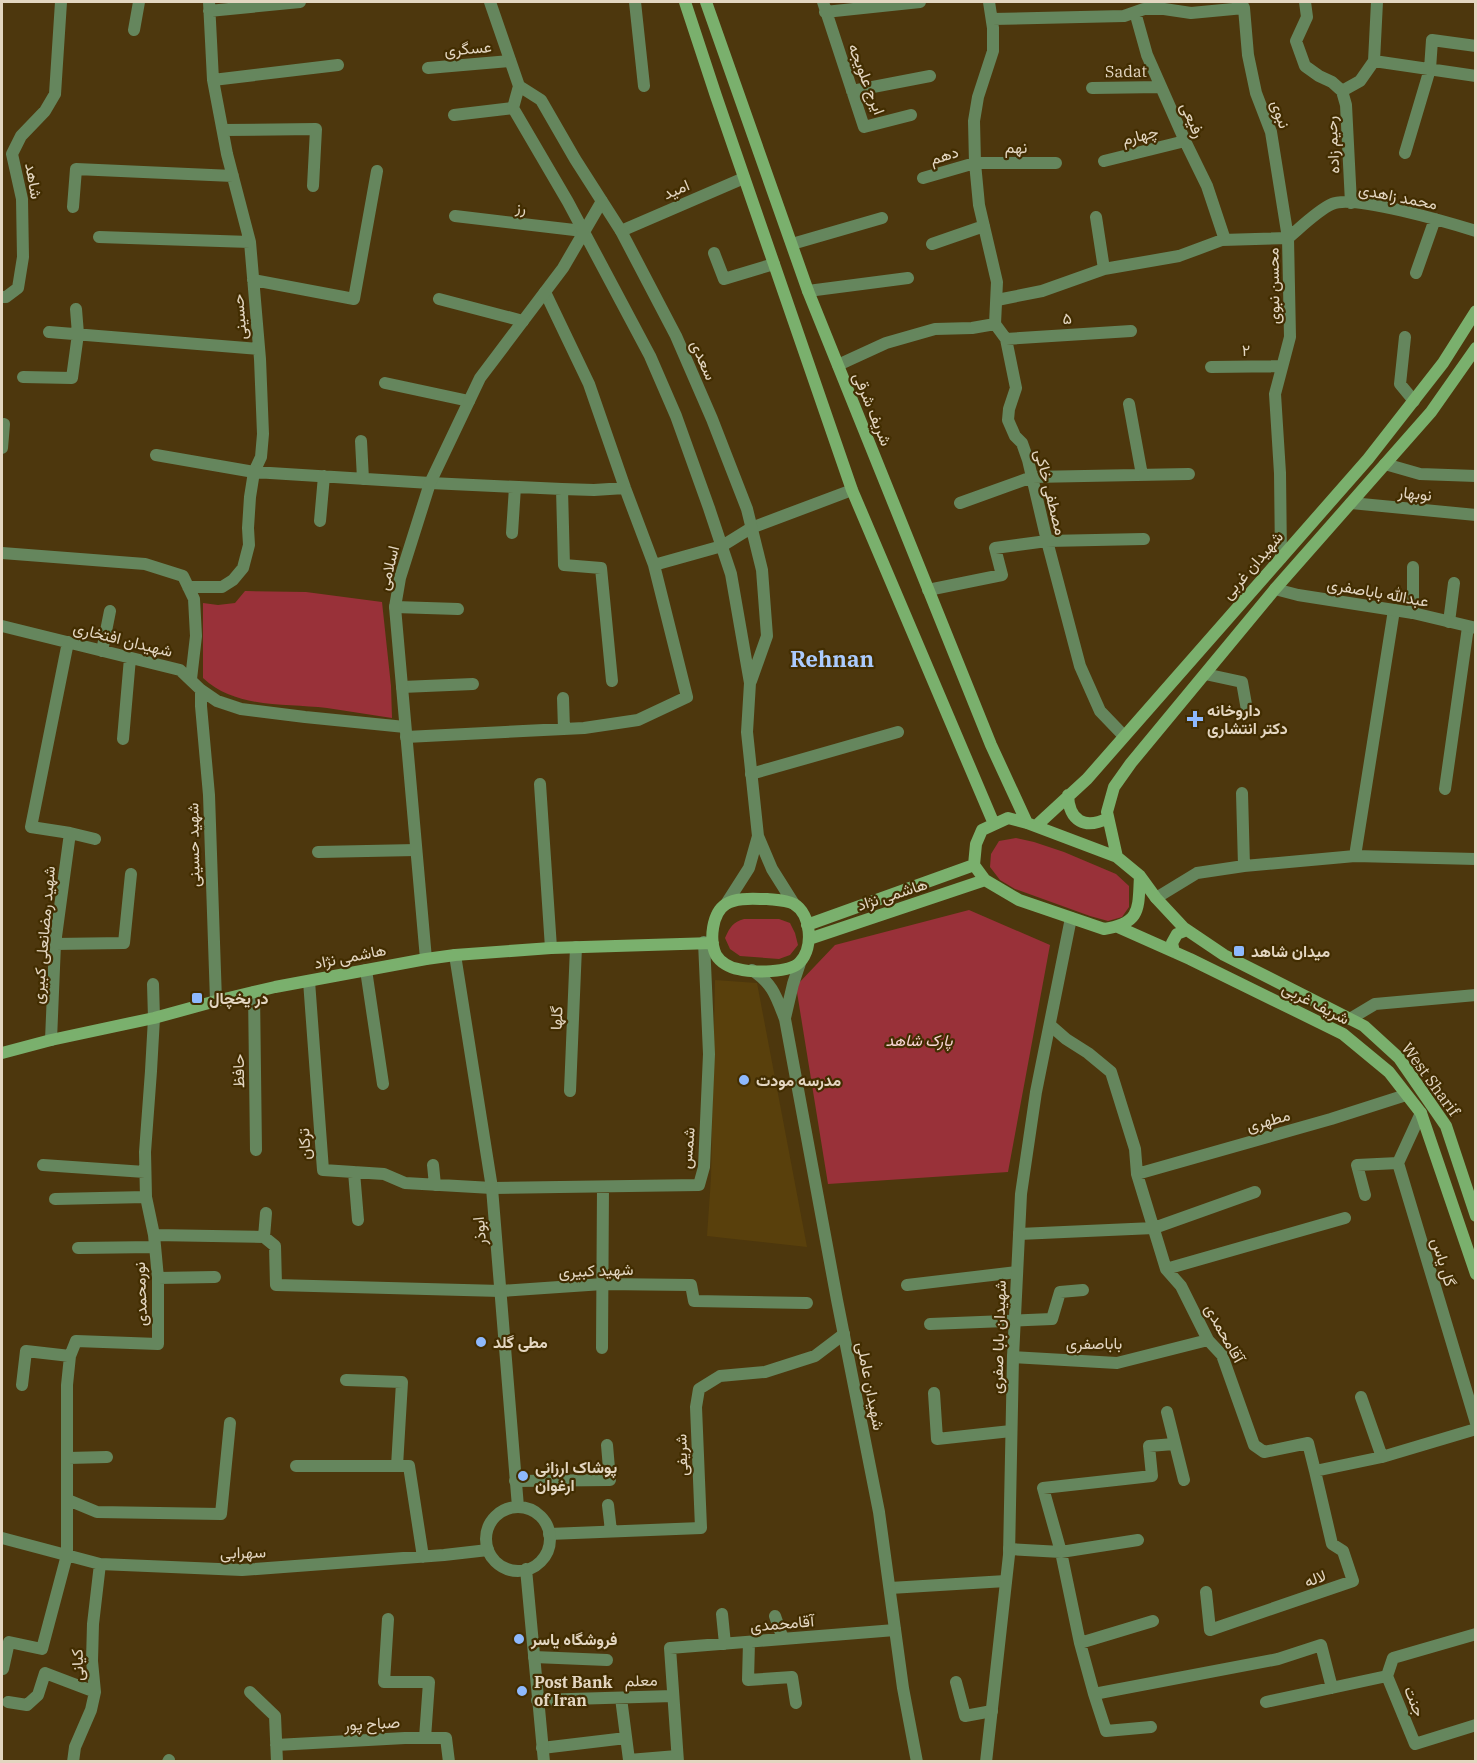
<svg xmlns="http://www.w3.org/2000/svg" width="1477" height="1763" viewBox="0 0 1477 1763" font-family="'IBM Plex Serif',Vazirmatn,serif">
	<rect width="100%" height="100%" fill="#4d370d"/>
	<path fill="#59400c" d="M715 980 757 983 807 1247 707 1236 711 1178Z"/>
	<path fill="#993139" d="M245 591 306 592 382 602 391 686 392 718C370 715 349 711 327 708 285 703 236 709 203 678V603L218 605 235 603Z
		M1016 838 1034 842 1064 852 1116 874 1129 886V907L1122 917 1108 921 1090 916 1015 889 1000 880 990 867 991 854 999 841Z
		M969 910 1050 945 1008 1172 828 1184 796 986 835 945Z
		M744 919H779L790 923 795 933 798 945 790 955 779 959 740 956 730 949 725 938C730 927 733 922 744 919Z"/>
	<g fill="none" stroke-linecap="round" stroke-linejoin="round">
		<path stroke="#65865d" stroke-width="12" d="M635 2 644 86
			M823 2 864 127 911 115
			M989 2 993 28V51L978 97 974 121 975 163 979 205 997 282 995 324 1006 339 1016 388 1009 409 1008 420 1015 436 1022 443 1028 460 1047 541 1080 666 1100 711 1124 736
			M1241 2 1244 8 1248 55 1256 93 1271 132 1288 238
			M1305 2 1307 17 1296 41 1305 66 1319 76 1332 82 1342 91 1346 105 1351 203
			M209 11 300 2
			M825 12 920 2
			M1135 12 1147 55 1185 141 1207 186 1225 240
			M992 19 1124 16 1144 9H1164L1191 13 1244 8
			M134 30 139 2
			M1374 61 1476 76
			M428 68 510 61
			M213 80 338 65
			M1092 88 1161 87
			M852 91 930 76
			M1342 91 1360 81 1374 61 1377 2
			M454 115 513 108
			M223 130 316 129 313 186
			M1405 153 1430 69 1432 40 1476 46
			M1104 161 1185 141
			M923 178 975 163H1056
			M73 207 76 169 233 176
			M455 216 583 231
			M1096 217 1104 269
			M621 231 744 178
			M99 237 250 242
			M1288 238C1300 228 1318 210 1332 204 1353 194 1450 223 1476 231
			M792 244 882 218
			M932 244 984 226
			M714 253 724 279 774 264
			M1416 273 1435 219
			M253 280 354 299 377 171
			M808 291 908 278
			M2 297H6L18 288 23 257 22 199 12 154 21 136 45 111 55 94 61 2
			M439 299 523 321
			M997 300 1042 291 1104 269 1179 256 1222 240 1288 238 1290 337 1275 394 1280 473 1281 558
			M49 332 259 349
			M1405 337 1400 384 1414 401
			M1006 339 1131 331
			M838 365 886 343 935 329 972 328 995 324
			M1211 367 1281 366
			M23 377 72 378 78 334 76 309
			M385 383 469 401
			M1129 404 1142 475
			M361 441 363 479
			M2 448 4 424
			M156 455 254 472 430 483 562 489 594 490 625 488
			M1385 464 1420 474 1476 476
			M562 489 564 565 601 568 612 681
			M960 503 1032 477 1189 474
			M1351 503 1476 515
			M320 521 324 476
			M751 528 852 490
			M512 533 515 487
			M2 553 145 564 183 576 194 599 196 636 191 679
			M654 565 722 546
			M1413 567V613
			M188 587H222L233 580 243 568 249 545 248 528 250 497 254 472 261 457 263 434 260 359 250 242 227 154 213 80 209 2
			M928 590 1002 575 995 548 1047 541 1144 539
			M395 607 458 609
			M1449 622 1454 583
			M2 626 180 670 201 690 217 701 241 709 305 717 405 727
			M68 642 31 827 70 833 95 839
			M102 651 110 611
			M1205 674 1242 682 1247 710
			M402 687 473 684
			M201 690V706L209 795 216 1001
			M563 698 564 729
			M406 737 584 728 638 720 687 697 654 565 625 488 589 384 545 292
			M123 739 130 658
			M751 774 898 732
			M540 784 551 948
			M1445 789 1468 627
			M1242 793 1244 866
			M318 852 416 850
			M1355 856 1394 610
			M1156 898 1197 873 1244 866 1355 856 1476 859
			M55 944 124 943 131 874
			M366 970 383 1084
			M309 981 323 1170 384 1174 405 1183 492 1188 699 1185 704 1167 709 1054 704 942
			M254 992 256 1150
			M1350 1019 1375 1004 1476 995
			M1050 1025 1066 1039 1088 1053 1111 1072 1135 1149 1137 1174 1166 1269 1181 1286 1208 1340 1222 1355 1254 1445 1264 1452 1308 1443 1315 1471 1382 1457 1476 1429
			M51 1040 55 944 70 833
			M570 1091 576 947
			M1421 1113 1398 1163 1476 1423
			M43 1165 145 1172
			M433 1165 435 1185
			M354 1172 358 1220
			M1137 1174 1331 1119 1406 1095
			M1365 1195 1357 1165 1398 1163
			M55 1199 146 1197
			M1019 1234 1154 1228 1255 1192
			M154 1235 264 1237 275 1246 276 1285 501 1291 603 1284 691 1285 694 1301 807 1303
			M264 1237 266 1213
			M78 1248 154 1247
			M1166 1269 1345 1218
			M158 1278 215 1277
			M907 1285 1017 1272
			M930 1324 1052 1319 1060 1292 1083 1290
			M602 1348 603 1187
			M1013 1357 1117 1363 1208 1340
			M346 1380 402 1382 397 1466
			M22 1385 26 1351 70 1356
			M934 1393 937 1439 1011 1431
			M1361 1397 1382 1457
			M1167 1412 1184 1480
			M1174 1444 1149 1446 1152 1476 1043 1488 1061 1552 1080 1643 1094 1694 1278 1659 1321 1645 1332 1688
			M68 1458 107 1457
			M296 1466H409L423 1557
			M515 1481 610 1480 607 1445
			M68 1500 97 1512 221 1514 230 1423
			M608 1505 611 1531
			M549 1534 701 1528 696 1407 699 1389 720 1376 765 1372 815 1356 844 1334
			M2 1538 100 1564 242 1570 444 1555 488 1550
			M1009 1549 1061 1552 1138 1540
			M890 1588 1006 1581
			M1206 1592 1210 1630 1353 1581 1343 1551 1332 1544 1315 1471
			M722 1614 725 1644
			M775 1616 783 1639
			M388 1619 384 1682H429L425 1738
			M1476 1634 1393 1658 1387 1676 1415 1744 1476 1725
			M749 1642 748 1680 792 1677 796 1703
			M1080 1643 1153 1621
			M534 1657 607 1660
			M3 1669 9 1642 42 1649 67 1555V1385L70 1356 76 1341 158 1344V1278L154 1235 146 1197 145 1152 151 1071 154 1018 153 984
			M956 1682 965 1716 992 1711
			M250 1692 275 1716 277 1762
			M1094 1694 1106 1731 1151 1727
			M621 1698 629 1760 677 1756
			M537 1700 673 1696
			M8 1702 27 1705 38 1695 45 1673 95 1692
			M1266 1702 1387 1676
			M276 1745 405 1738H446L449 1762
			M542 1748 626 1738
			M73 1762 75 1747 91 1710 95 1692 92 1661 93 1624 100 1564
			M168 1762 169 1760
			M678 1762 670 1648 895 1630"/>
		<path stroke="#65865d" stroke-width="12" d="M490 2 519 86 513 108 568 202 650 356 676 416 709 508 731 574 750 683 747 732 758 836 772 869 794 904
			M519 86 541 100 575 159 621 231 676 336 712 419 747 509 762 570 767 636 751 681
			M722 546 751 528
			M1275 589 1298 595 1413 613 1476 628
			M726 904 749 868 758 836
			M455 955 492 1188 518 1507
			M426 959 395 607 400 578 430 483 480 378 563 268 602 201
			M752 970C773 984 776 996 785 1019L837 1300 879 1512 903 1688 917 1762
			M785 1018 793 984 800 963
			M486 1539a32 32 0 1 1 64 0a32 32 0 1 1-64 0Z
			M526 1569 544 1762
			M986 1762 1009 1555 1013 1357 1021 1194 1036 1092 1071 918"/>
		<path stroke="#7ab06d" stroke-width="12" d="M685 2 716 96 852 490 994 824
			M706 2 808 291 991 745 1027 823
			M1068 795C1069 821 1085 830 1108 818
			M1036 826 1087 779 1368 459 1443 363 1476 311
			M1117 857 1107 812 1114 787 1131 763 1275 589 1431 412 1476 348
			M1140 876C1138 908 1142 923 1104 929L1019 900 985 880 974 865 976 844 982 830 1008 818 1027 823 1117 857 1140 876 1156 898 1184 928 1224 955 1364 1026 1399 1058 1446 1126 1476 1216
			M767 899C776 900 786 900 794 904 811 914 814 947 800 962 790 973 753 973 738 969 730 968 720 962 716 955 709 940 712 913 726 904 737 897 755 899 767 899Z
			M807 925 974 865
			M1118 927 1190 959 1343 1034 1389 1072 1421 1113 1476 1274
			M809 939 985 880
			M1174 952 1172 943 1177 934 1187 930
			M2 1053 51 1040 154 1018 216 1001 275 987 426 959 455 955 551 948 713 943"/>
	</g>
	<g fill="#8eb9fd" stroke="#422d01" stroke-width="2">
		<path d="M1192 710h6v6h6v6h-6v6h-6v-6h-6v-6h6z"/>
		<rect x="1233" y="945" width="12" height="12" rx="3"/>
		<rect x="191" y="992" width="12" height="12" rx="3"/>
		<circle cx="744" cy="1080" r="6"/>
		<circle cx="481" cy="1342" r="6"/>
		<circle cx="523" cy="1476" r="6"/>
		<circle cx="519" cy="1639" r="6"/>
		<circle cx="522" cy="1691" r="6"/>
	</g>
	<g text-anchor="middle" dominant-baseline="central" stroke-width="4.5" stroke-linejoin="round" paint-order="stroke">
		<g font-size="16" fill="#e3d6c1" stroke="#422d01">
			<text transform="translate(468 48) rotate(-5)">عسگری</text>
			<text transform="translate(1126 71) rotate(-1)">Sadat</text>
			<text transform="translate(867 79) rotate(69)">ایرج علویجه</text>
			<text transform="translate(1281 114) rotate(71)">نبوی</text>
			<text transform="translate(1193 120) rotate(66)">رفیعی</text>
			<text transform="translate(1140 135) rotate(-14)">چهارم</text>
			<text transform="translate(1332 145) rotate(-93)">رحیم زاده</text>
			<text x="1016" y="147">نهم</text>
			<text transform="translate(944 155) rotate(-17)">دهم</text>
			<text transform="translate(34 181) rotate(80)">شاهد</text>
			<text transform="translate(676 189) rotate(-23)">امید</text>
			<text transform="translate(1398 196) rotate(11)">محمد زاهدی</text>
			<text transform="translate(521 207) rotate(7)">رز</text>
			<text transform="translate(1273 286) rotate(-91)">محسن نبوی</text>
			<text transform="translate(239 317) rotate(-95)">حسینی</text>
			<text transform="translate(1067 318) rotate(-4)">۵</text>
			<text x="1246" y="350">۲</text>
			<text transform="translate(704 360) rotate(67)">سعدی</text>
			<text transform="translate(873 409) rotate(68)">شریف شرقی</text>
			<text transform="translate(1051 492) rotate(76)">مصطفی خاکی</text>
			<text transform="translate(1415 493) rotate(6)">نوبهار</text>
			<text transform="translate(1252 565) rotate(-49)">شهیدان غربی</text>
			<text transform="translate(388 568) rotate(-76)">اسلامی</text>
			<text transform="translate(1378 592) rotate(10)">عبدالله باباصفری</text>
			<text transform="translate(123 639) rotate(14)">شهیدان افتخاری</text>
			<text transform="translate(193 845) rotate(-91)">شهید حسینی</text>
			<text transform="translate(892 894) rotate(-18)">هاشمی نژاد</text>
			<text transform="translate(43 935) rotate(-85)">شهید رمضانعلی کبیری</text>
			<text transform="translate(350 956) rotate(-11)">هاشمی نژاد</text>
			<text transform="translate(1316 1003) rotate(27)">شریف غربی</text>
			<text transform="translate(556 1018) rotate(-88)">گلها</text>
			<text transform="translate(238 1071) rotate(-91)">حافظ</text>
			<text transform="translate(1431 1079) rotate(54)">West Sharif</text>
			<text transform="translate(1268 1120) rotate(-16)">مطهری</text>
			<text transform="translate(304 1144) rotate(-94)">ترکان</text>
			<text transform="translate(687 1148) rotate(-85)">شمس</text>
			<text transform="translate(479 1231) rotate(-95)">ابوذر</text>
			<text transform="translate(1444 1262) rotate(73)">گل یاس</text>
			<text transform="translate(596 1270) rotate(-2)">شهید کبیری</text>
			<text transform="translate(140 1294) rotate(-92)">نورمحمدی</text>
			<text transform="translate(1225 1333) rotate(61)">آقامحمدی</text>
			<text transform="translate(998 1337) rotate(-88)">شهیدان بابا صفری</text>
			<text x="1094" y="1343">باباصفری</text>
			<text transform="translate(871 1386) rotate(79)">شهیدان عاملی</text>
			<text transform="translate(681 1455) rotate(-92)">شریفی</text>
			<text transform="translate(243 1552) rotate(-1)">سهرابی</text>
			<text transform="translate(1315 1578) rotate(-20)">لاله</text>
			<text transform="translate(782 1623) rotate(-5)">آقامحمدی</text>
			<text transform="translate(77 1665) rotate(-92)">کیانی</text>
			<text transform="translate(641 1680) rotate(-2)">معلم</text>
			<text transform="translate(1415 1701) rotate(68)">جنت</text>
			<text transform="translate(372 1723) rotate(-3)">صباح پور</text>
		</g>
		<g font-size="16" font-weight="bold" fill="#e3d6c1" stroke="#422d01" text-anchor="start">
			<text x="1207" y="710">داروخانه<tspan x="1207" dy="18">دکتر انتشاری</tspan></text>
			<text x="1251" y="951">میدان شاهد</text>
			<text x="209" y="998">در یخچال</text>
			<text x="756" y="1080">مدرسه مودت</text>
			<text x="493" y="1342">مطی گلد</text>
			<text x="535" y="1467">پوشاک ارزانی<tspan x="535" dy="18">ارغوان</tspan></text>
			<text x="531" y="1639">فروشگاه یاسر</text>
			<text x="534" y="1682">Post Bank<tspan x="534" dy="18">of Iran</tspan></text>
		</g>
		<g font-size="16" font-style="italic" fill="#f8d5d5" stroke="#422d01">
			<text x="919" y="1040">پارک شاهد</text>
		</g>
		<g font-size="22" font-weight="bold" fill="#abcbfe" stroke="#422d01">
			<text x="832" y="658">Rehnan</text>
		</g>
	</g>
	<rect width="1477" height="1763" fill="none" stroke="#e3d6c1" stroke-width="6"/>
</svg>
